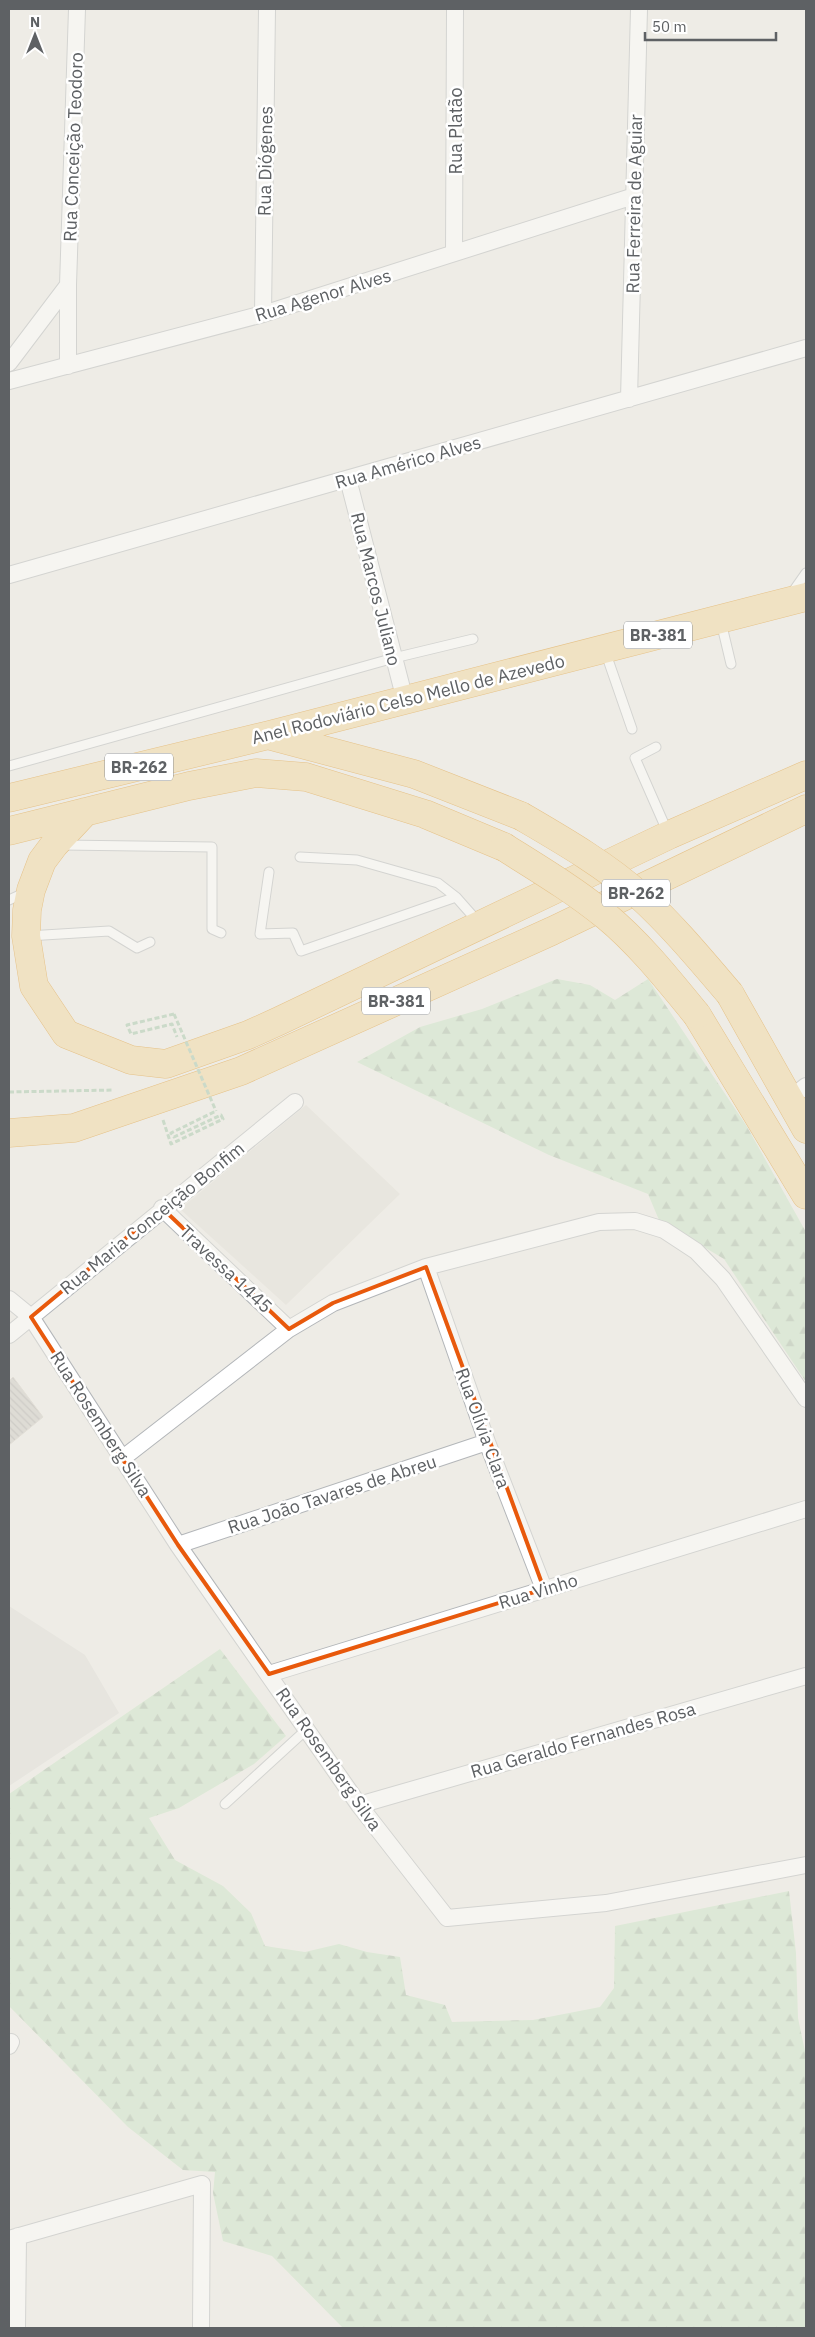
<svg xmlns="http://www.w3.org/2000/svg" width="815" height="2337" viewBox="0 0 815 2337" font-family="'IBM Plex Sans',sans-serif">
	<defs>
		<pattern id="forest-firs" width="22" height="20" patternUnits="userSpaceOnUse" patternTransform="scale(1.25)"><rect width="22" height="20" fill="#c8e3c5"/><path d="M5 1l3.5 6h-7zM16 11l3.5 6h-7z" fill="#a6bba4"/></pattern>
		<pattern id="building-back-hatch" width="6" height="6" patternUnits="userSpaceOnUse" patternTransform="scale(1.25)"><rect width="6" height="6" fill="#cac7c2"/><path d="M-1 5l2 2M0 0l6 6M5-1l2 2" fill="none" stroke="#a7a5a1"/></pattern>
	</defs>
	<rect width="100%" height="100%" fill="#eeece6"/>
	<path fill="#dddbd8" d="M9 1606 85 1655 119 1713 9 1786Z"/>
	<path fill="#e1ddd7" d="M306 1105 400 1194 286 1305 180 1209Z"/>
	<path fill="url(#forest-firs)" d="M557 979 590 985 615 1000 648 979 746 1125 806 1232V1382L724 1259 659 1220 648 1194 549 1155 357 1062 420 1027 482 1009Z
		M220 1649 286 1736 254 1764 179 1808 149 1818 175 1860 223 1886 251 1913 265 1946 305 1952 339 1944 367 1952 400 1957 406 1995 445 2005 452 2022 533 2020 600 2007 614 1988 615 1926 789 1891 796 1953 798 2018 806 2056V2328H343L272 2256 223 2241 213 2193 215 2172 183 2170 128 2127 9 2006V1794Z"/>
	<path fill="url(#building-back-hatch)" stroke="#d2cdc5" d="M13 1377 43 1417 9 1445V1381Z"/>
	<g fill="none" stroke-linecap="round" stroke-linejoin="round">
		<defs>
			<path id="lane" d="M792 593 806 573
				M721 622 731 664
				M605 651 632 729
				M656 747 635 758 668 833
				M9 766 394 658 473 639
				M62 845 212 847V929L221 933
				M300 857 357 860 438 883 456 897 479 923
				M269 872 260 934 293 933 301 951 456 897
				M9 900 24 893
				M28 936 109 931 137 948 150 942
				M225 1804 307 1729"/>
			<path id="street" d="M454 253 455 9
				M263 314 267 9
				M9 363 68 285 77 9
				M68 366V285
				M9 381 263 314 634 196
				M629 399 639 9
				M348 479 405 700
				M9 575 806 348
				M789 1099 806 1086
				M162 1208 289 1329
				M426 1267 487 1442 544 1589
				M9 1299 31 1317 178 1545 359 1805 447 1918 606 1903 806 1865
				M9 1335 295 1102
				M123 1458 289 1329 333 1303 426 1267 599 1222 635 1221 664 1230 696 1251 723 1279 806 1399
				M178 1545 487 1442
				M269 1674 806 1509
				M359 1805 806 1676
				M9 2046 11 2042
				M9 2239 202 2184 201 2328
				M17 2328 18 2236"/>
			<path id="highway" d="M271 736 414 774 521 816
				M9 798 269 735 806 597
				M85 812 54 845 42 861 31 890 27 910 26 936 34 986 66 1034 131 1060 166 1064 248 1035 279 1021 669 835 806 775
				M9 831 189 786 256 773 306 777 425 814 504 847
				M730 994 806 1129
				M697 1015 806 1195
				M9 1133 74 1128 241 1071 552 931 806 809"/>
		</defs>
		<use href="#lane" stroke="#b3b6b9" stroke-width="11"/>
		<use href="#street" stroke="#b3b6b9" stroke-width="18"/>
		<use href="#highway" stroke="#db8f19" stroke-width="29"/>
		<path stroke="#9fc3a6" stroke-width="3" stroke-dasharray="5 2.5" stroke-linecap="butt" d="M174 1014 127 1025 131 1034 172 1024 177 1037
			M9 1092 113 1090
			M163 1120 171 1144 223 1119 221 1115 174 1137 171 1133 216 1111"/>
		<use href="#lane" stroke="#fff" stroke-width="9"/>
		<use href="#street" stroke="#fff" stroke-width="16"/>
		<use href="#highway" stroke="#f1d49a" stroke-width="28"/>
		<defs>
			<path id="highway-bridge" d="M521 816C562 840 604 864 639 895 672 925 701 960 730 994
				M504 847C539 869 574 890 606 916 640 944 669 981 697 1015"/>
		</defs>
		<use href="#highway-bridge" stroke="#db8f19" stroke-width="29" stroke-linecap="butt"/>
		<path stroke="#9fc3a6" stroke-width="3" stroke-dasharray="5 2.5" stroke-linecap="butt" d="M174 1014 216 1111"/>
		<use href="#highway-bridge" stroke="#f1d49a" stroke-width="28"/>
	</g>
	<path d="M0 0H815V2337H0ZM162 1208 289 1329 333 1303 426 1267 544 1589 269 1674 178 1545 31 1317Z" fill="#eeece6" fill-opacity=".55" fill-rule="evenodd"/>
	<path fill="none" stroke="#e8590c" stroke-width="4" stroke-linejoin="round" d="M162 1208 289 1329 333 1303 426 1267 544 1589 269 1674 178 1545 31 1317Z"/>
	<g text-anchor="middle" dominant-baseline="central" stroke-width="5" stroke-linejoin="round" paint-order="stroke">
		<g fill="#fff" stroke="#8e9092" stroke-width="1">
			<rect x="624" y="621.5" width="68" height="27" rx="4"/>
			<rect x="105" y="753.5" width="68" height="27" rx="4"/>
			<rect x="602" y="879.5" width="68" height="27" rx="4"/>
			<rect x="362" y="987.5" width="68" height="27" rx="4"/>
		</g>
		<g font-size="16" font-weight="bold" fill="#5e6164">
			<text x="658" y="635">BR-381</text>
			<text x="139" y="767">BR-262</text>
			<text x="636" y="893">BR-262</text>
			<text x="396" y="1001">BR-381</text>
		</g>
		<g font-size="18" fill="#5e6164" stroke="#fff">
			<text transform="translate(455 131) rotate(-90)">Rua Platão</text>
			<text transform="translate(73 147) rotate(-88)">Rua Conceição Teodoro</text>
			<text transform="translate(265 161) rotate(-89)">Rua Diógenes</text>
			<text transform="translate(634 204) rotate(-89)">Rua Ferreira de Aguiar</text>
			<text transform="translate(323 295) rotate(-17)">Rua Agenor Alves</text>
			<text transform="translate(408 462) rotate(-16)">Rua Américo Alves</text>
			<text transform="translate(376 589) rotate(76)">Rua Marcos Juliano</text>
			<text transform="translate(408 699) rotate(-14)">Anel Rodoviário Celso Mello de Azevedo</text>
			<text transform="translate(152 1218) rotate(-39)">Rua Maria Conceição Bonfim</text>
			<text transform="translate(226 1269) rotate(43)">Travessa 1445</text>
			<text transform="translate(101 1424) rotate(57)">Rua Rosemberg Silva</text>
			<text transform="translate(483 1428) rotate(70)">Rua Olívia Clara</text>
			<text transform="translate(332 1494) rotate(-18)">Rua João Tavares de Abreu</text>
			<text transform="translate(538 1591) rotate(-17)">Rua Vinho</text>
			<text transform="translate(583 1740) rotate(-16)">Rua Geraldo Fernandes Rosa</text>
			<text transform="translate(329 1759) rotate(55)">Rua Rosemberg Silva</text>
		</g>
	</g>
	<rect width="815" height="2337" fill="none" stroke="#5e6164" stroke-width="20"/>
	<g transform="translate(35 35)" stroke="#ffffff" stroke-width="4" paint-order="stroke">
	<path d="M0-4L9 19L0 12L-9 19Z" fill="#5e6164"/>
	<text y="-8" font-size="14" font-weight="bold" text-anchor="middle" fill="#5e6164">N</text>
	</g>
	<path d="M645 32v8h131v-8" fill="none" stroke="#5e6164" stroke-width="2.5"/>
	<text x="652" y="32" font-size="15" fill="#5e6164" stroke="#ffffff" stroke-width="4" paint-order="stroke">50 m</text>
</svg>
